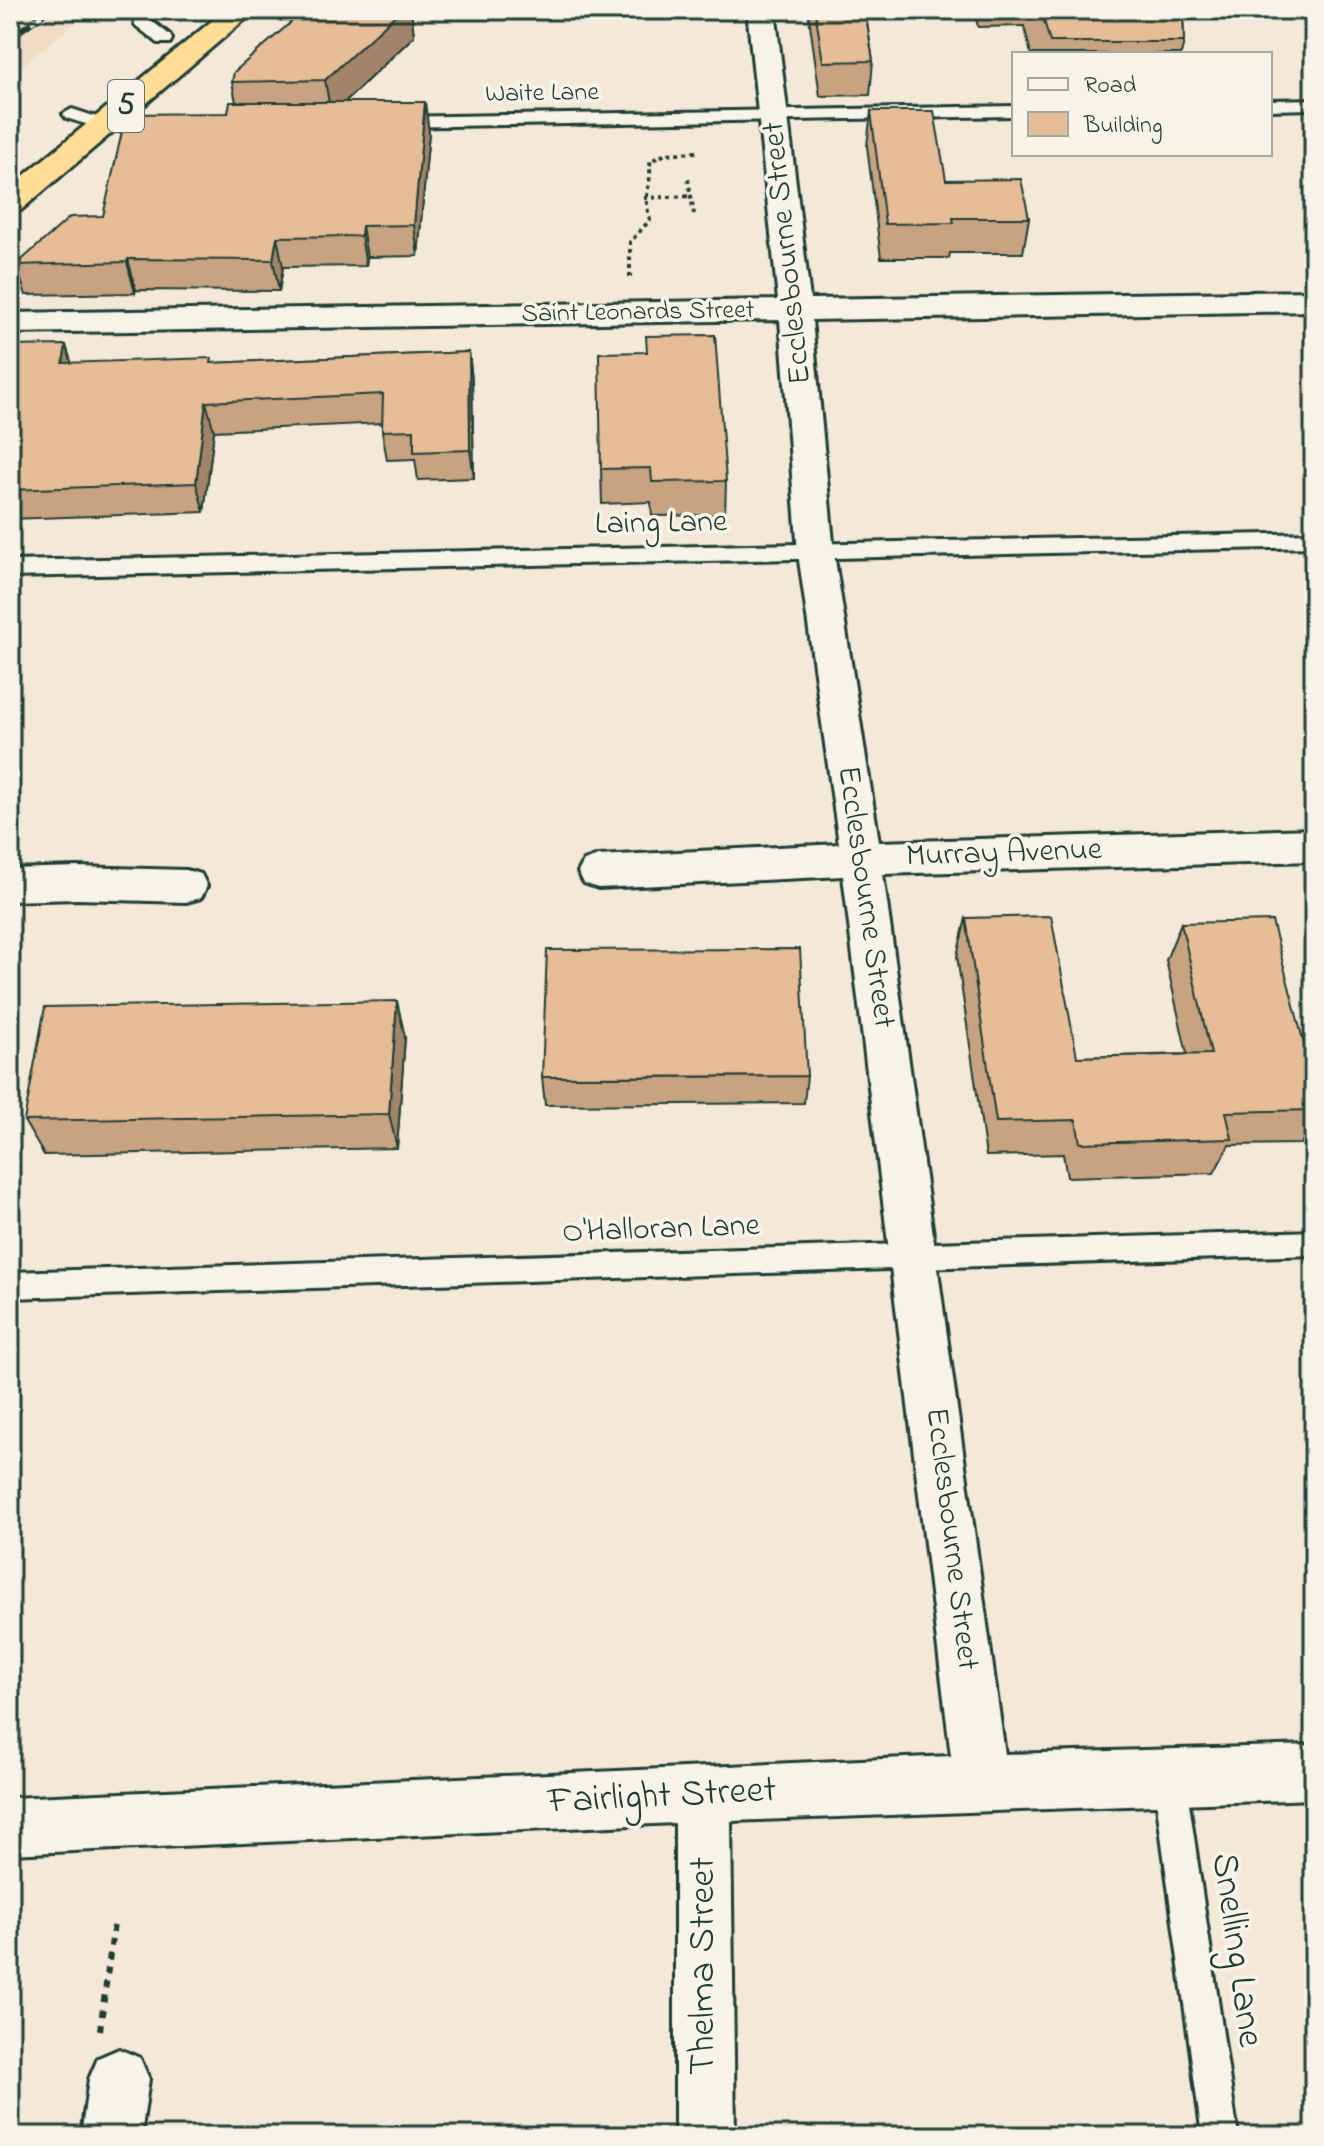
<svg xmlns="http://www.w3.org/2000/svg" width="1324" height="2146" viewBox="0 0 1324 2146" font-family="'Indie Flower',sans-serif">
	<rect width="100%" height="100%" fill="#f4e8d8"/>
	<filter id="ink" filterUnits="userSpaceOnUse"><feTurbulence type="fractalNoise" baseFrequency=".0125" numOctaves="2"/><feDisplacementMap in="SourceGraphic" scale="16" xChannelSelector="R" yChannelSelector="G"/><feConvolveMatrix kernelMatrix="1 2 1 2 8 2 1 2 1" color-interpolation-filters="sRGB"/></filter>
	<g filter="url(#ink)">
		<path fill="#f0dbc4" d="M10 10H91L10 75Z"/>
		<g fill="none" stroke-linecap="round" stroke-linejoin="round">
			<defs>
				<path id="service" d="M134 10H150L149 19 170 35 172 39 170 43H158L135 25Z
					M1314 99V109L1270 110V100Z
					M1014 106V116L394 127 385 122 394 117Z
					M72 109 106 120 159 121 168 126C149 143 88 125 66 118L63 114Z
					M1314 533V547L10 577V561Z
					M1314 1231V1255L10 1298V1272Z
					M1169 1760 1180 1765 1185 1776 1238 2136H1202L1153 1776 1158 1765Z"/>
				<path id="minor" d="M747 10H775L810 299 1314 291V311L812 320 834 553 879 842 1314 829V861L883 874 1005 1754 1314 1745V1799L731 1821 735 2136H675V1823L10 1854V1798L951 1756 843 876 598 888 584 883 578 872 584 861 598 856 839 844 798 553 780 320 10 333V313L778 300Z
					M77 867 186 870 201 874 207 886 201 898 186 902 77 899 10 901V869Z
					M119 2049 140 2058 149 2079 141 2136H81L89 2079 98 2058Z"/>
				<path id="trunk" d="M225 10H256L21 210 10 212V187Z"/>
			</defs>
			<use href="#service" stroke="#1f3d34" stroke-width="6"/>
			<use href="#minor" stroke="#1f3d34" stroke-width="6"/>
			<use href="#trunk" stroke="#1f3d34" stroke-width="6"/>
			<path stroke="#1f3d34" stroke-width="4" stroke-dasharray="4 4" stroke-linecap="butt" d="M688 179 694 214
				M644 198 691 196
				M630 277V242L650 220C642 192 652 187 650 161L666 154 697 152"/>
			<path stroke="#1f3d34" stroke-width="6" stroke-dasharray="7 7" stroke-linecap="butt" d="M100 2030 114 1923"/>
			<use href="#service" fill="#f7f3e8" fill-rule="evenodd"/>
			<use href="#minor" fill="#f7f3e8" fill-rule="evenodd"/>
			<use href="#trunk" fill="#ffdd96" fill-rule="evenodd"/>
			<defs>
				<path id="rail" d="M10 38 49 10"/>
			</defs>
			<use href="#rail" stroke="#1f3d34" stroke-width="6"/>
			<use href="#rail" stroke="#f7f3e8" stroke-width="4" stroke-dasharray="13" stroke-linecap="butt"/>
		</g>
		<path fill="#c7a382" stroke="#1f3d34" stroke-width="2" d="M305 10H411L414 36 345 102 429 132 418 256 367 257 366 266 283 267 279 291 136 290 135 293 26 295 16 265 103 216 228 113 236 102 232 82Z
			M808 10H865L873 61 870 95 820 96Z
			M943 10H1183L1184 42 1181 54H1031L1024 26 978 27 975 14H944Z
			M871 111 946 180 1029 218 1023 253H950L949 258H881L867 146Z
			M10 346 72 363H213L469 352 472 381 474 478 418 480 415 459 387 460 382 431 383 423 214 431 204 512 10 519Z
			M646 352 726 481 725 515 652 516 651 502 602 504 601 469Z
			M966 918 1077 1057 1187 1054 1166 960 1181 923 1314 1082V1121L1301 1144 1229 1145 1214 1173 1067 1177 1063 1154 986 1156 957 956Z
			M405 1037 397 1148 44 1155 24 1121Z
			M807 1076 804 1103 545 1105 542 1077Z"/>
		<path fill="#a2846a" stroke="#1f3d34" stroke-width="2" d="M395 10H411L414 36 331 115 325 80Z
			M425 102 429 132 418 256 414 225Z
			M362 226 367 257 366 266 361 236Z
			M277 237 283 267 279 291 273 260Z
			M128 259 136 290 135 293 127 262Z
			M66 345 75 374 63 363Z
			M469 352 472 381 474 478 470 450Z
			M206 402 214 431 204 512 196 483Z
			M397 1001 405 1037 397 1148 389 1114Z"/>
		<path fill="#e7bd97" stroke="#1f3d34" stroke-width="2" d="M305 10H401L325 80 232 82 234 72Z
			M815 10H865L873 61 823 62Z
			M1041 10H1183L1184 42H1050Z
			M230 102H425L414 225 362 226 361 236 277 237 273 260 128 259 127 262 16 265 70 217 103 216 126 114 228 113Z
			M871 111H934L946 180 1021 179 1029 218H953L954 223 885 224Z
			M715 335 726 481 652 482 651 468 601 469 599 353 647 352 646 336Z
			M66 345 63 363 212 358 211 363 469 352 470 450 414 452V430L382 431 383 394 206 402 196 483 10 490V346Z
			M1051 916 1077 1057 1211 1054 1181 923 1272 921 1314 1082V1110L1226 1112 1232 1139 1080 1143 1076 1120 996 1122 966 918Z
			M800 949 807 1076 542 1077 547 950Z
			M397 1001 389 1114 24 1121 45 1007Z"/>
	</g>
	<g text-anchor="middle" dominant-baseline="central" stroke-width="7" stroke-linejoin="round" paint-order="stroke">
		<g font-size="26" fill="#1f3d34" stroke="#f7f3e8">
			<text transform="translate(542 94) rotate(-1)">Waite Lane</text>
			<text transform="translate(638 313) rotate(-1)">Saint Leonards Street</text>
		</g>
		<rect fill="#f7f3e8" stroke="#60746a" stroke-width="2" x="108" y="80" width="36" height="52" rx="6"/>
		<g font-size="30" font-weight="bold" fill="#1f3d34">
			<text x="126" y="106">5</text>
		</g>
		<g font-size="32" fill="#1f3d34" stroke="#f7f3e8">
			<text transform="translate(788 253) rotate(-96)">Ecclesbourne Street</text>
			<text transform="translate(661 524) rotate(-1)">Laing Lane</text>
			<text transform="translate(1004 854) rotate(-2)">Murray Avenue</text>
			<text transform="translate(865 897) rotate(82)">Ecclesbourne Street</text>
			<text transform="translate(661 1230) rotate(-2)">O'Halloran Lane</text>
			<text transform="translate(951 1539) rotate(83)">Ecclesbourne Street</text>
		</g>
		<g font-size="38" fill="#1f3d34" stroke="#f7f3e8">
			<text transform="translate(662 1797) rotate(-3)">Fairlight Street</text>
			<text transform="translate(1236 1950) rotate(82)">Snelling Lane</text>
			<text transform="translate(704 1966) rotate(-90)">Thelma Street</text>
		</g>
	</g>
	<rect width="1324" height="2146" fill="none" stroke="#f7f3e8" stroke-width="40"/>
	<rect x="20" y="20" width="1284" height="2106" fill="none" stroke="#1f3d34" stroke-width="3" filter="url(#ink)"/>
	<rect x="1012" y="52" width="260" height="104" fill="#f7f3e8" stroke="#a1aaa0" stroke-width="2"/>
	<rect x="1028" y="78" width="40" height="12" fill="#f7f3e8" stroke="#a1aaa0" stroke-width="2"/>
	<text x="1084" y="92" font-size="24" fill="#1f3d34">Road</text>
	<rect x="1028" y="112" width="40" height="24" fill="#e7bd97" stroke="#a1aaa0" stroke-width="2"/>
	<text x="1084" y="132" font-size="24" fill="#1f3d34">Building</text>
</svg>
